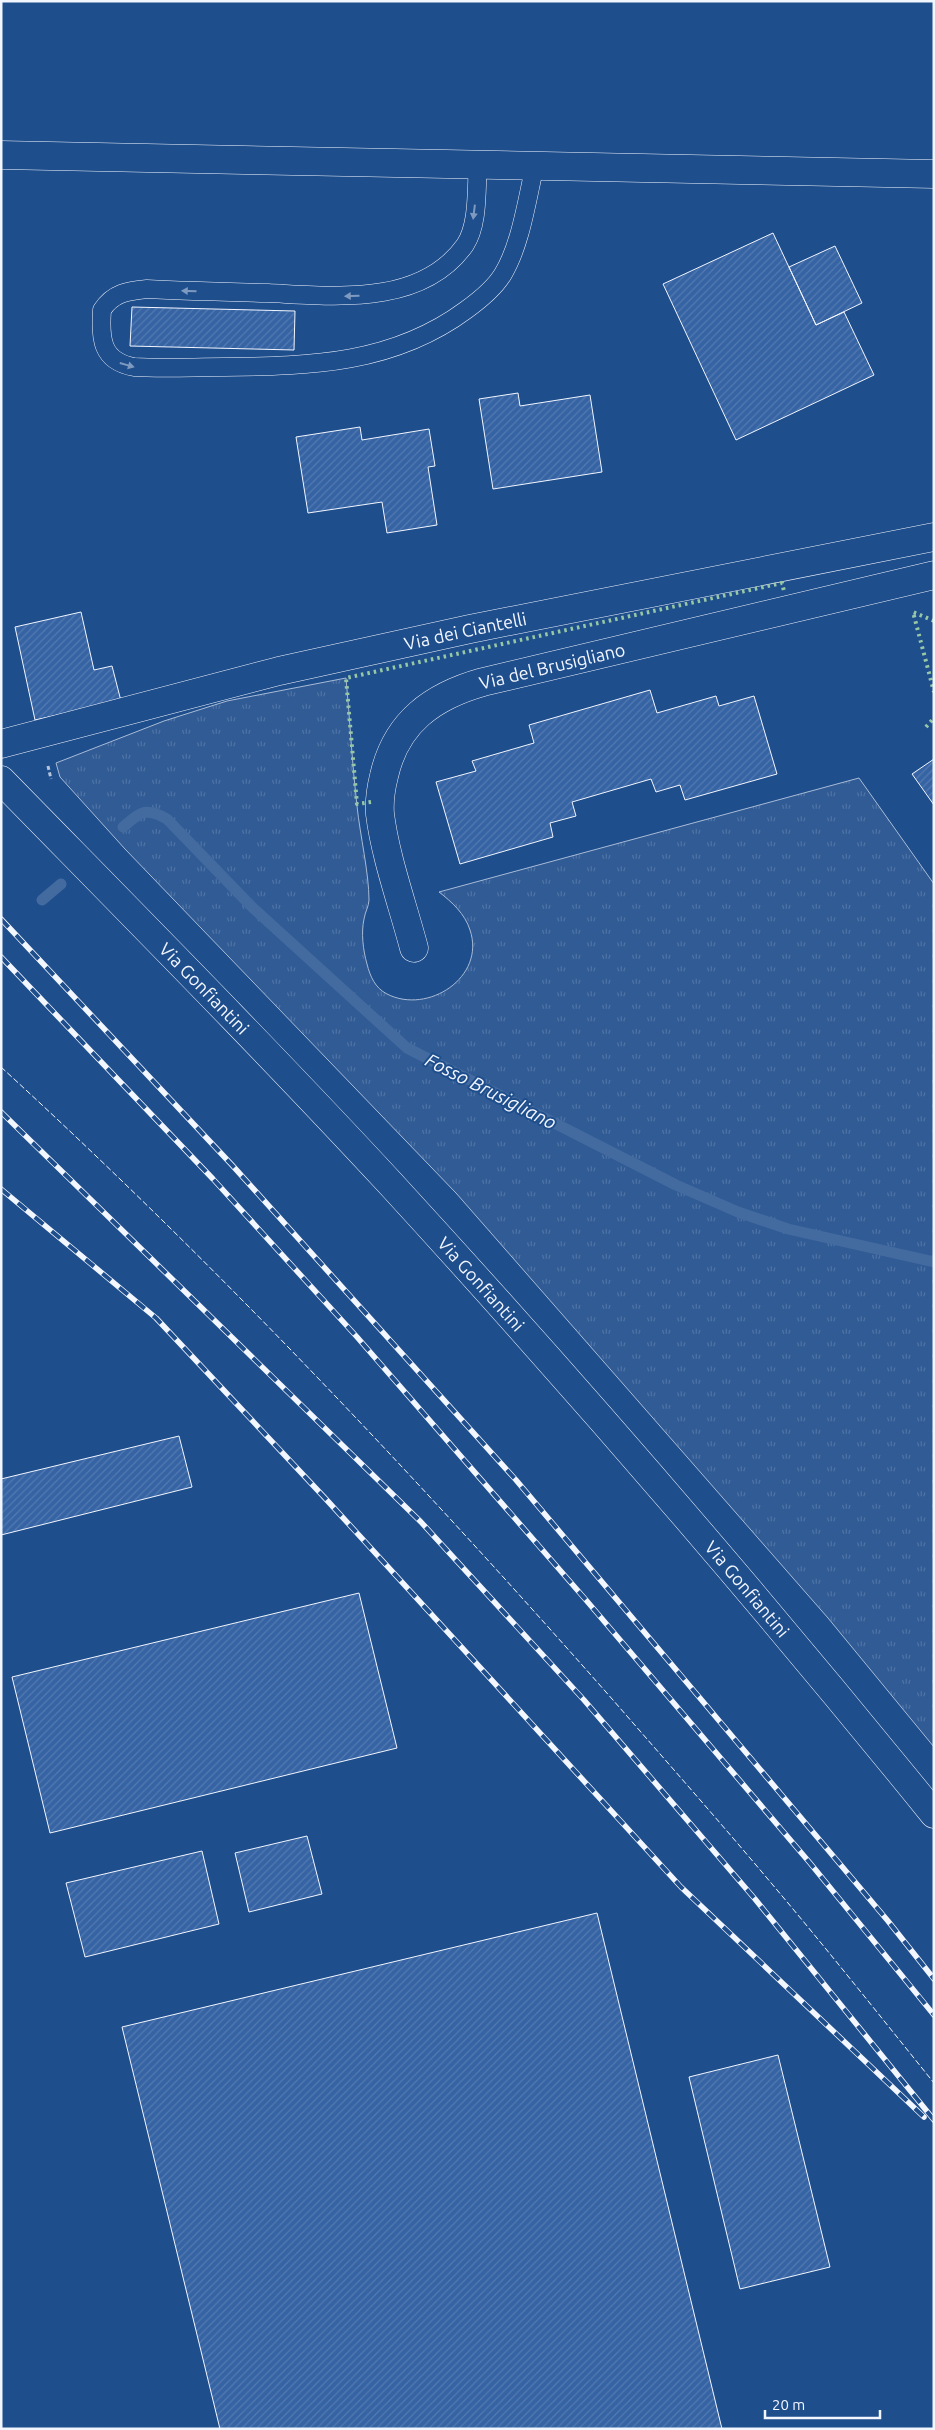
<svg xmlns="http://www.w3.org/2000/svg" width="935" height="2430" viewBox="0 0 935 2430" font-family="Ubuntu,sans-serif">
	<defs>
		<pattern id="park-tufts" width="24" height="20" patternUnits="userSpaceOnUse" patternTransform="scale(1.25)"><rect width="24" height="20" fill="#305b95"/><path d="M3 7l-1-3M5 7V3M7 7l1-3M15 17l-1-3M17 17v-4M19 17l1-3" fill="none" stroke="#4e73a5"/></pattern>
		<pattern id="building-hatch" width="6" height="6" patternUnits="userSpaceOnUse" patternTransform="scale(1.25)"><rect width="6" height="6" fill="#3563a3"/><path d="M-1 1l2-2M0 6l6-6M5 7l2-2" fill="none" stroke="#537ab1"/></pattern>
	</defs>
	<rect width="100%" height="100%" fill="#1f4e8c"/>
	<path fill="url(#park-tufts)" stroke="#a8bbd7" d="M346 678C350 720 352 764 357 806 360 835 369 873 369 900 369 906 365 912 364 919 361 933 363 950 367 964 370 976 375 988 387 994 428 1015 486 977 470 930 465 914 452 902 439 892L859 778 934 884V1747L828 1618 456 1193 125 849 60 777 56 763 164 721 227 701Z"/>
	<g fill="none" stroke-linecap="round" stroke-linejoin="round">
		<path stroke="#446ba0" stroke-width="11" d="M123 827C140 813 145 806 167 819L252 907 407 1048 676 1185 738 1212 788 1229 934 1262
			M42 900 61 884"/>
	</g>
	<path fill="url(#building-hatch)" stroke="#f2f6ff" d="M773 233 816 325 844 312 874 375 736 440 663 284Z
		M835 246 862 303 816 325 789 267Z
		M132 307 295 311 294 350 130 346Z
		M518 393 520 406 590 395 602 472 493 489 479 399Z
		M360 427 362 440 429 429 435 466 428 467 437 525 387 533 382 502 308 513 296 437Z
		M81 612 94 670 112 666 121 701 35 720 15 627Z
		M650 690 657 713 716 696 719 706 754 696 777 774 685 800 680 785 656 792 651 779 572 802 576 816 550 823 553 837 460 864 436 782 476 771 472 761 534 743 529 725Z
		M934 759V805L912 774Z
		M179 1436 192 1487 1 1535V1479Z
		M359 1593 397 1748 50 1833 12 1677Z
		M307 1836 322 1894 249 1912 235 1853Z
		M202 1851 219 1924 85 1957 66 1883Z
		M597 1913 722 2429H220L122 2027Z
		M778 2055 830 2267 740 2289 689 2077Z"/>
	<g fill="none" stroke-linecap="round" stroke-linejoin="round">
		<defs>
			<path id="lane" d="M478 163C476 188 479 224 465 245 421 307 333 296 268 293 227 292 187 291 147 289 127 291 113 293 102 310 100 338 101 361 134 367 164 369 194 367 224 367 311 366 393 364 466 310 480 300 494 289 503 274 521 244 527 199 535 165"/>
			<g id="street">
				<path id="s1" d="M1 744 279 671 470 629 934 537"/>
				<path id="s2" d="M1 780C132 914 263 1046 390 1183 578 1388 759 1598 934 1814"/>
				<path id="s3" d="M414 948C403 906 385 856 380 814 379 801 381 788 384 776 396 722 433 696 483 682L934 575"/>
			</g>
			<path id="secondary" d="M1 155 934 174"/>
		</defs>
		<use href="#lane" stroke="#f2f6ff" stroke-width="19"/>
		<use href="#street" stroke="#f2f6ff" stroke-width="29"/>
		<use href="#secondary" stroke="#f2f6ff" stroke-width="29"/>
		<path stroke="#b3c4dc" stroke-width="3" stroke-dasharray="4 2.5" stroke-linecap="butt" d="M48 766 51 779"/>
		<use href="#lane" stroke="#1f4e8c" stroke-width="18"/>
		<use href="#street" stroke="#1f4e8c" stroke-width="28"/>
		<use href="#secondary" stroke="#1f4e8c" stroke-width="28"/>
		<defs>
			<path id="rail" d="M1 919 232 1165 516 1480 888 1921 934 1979
				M1 957 213 1179 357 1337 586 1600 810 1863 934 2015
				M1 1112 421 1522 584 1700 755 1899 934 2120
				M1 1189 156 1318 324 1497 681 1887 924 2117"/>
		</defs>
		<use href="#rail" stroke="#f2f6ff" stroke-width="5.5"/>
		<use href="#rail" stroke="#1f4e8c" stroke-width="4" stroke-dasharray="11" stroke-linecap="butt"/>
		<path stroke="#97c8a6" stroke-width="4" stroke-dasharray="2.5 4" stroke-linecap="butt" d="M934 621 913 612 934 692
			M926 727 934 718
			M371 802 357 804 346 678 782 583 784 591"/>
		<path stroke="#f2f6ff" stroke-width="1" stroke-dasharray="6 2.5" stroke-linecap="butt" d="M1 1067C218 1266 419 1480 613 1700 666 1761 720 1822 772 1884 827 1949 880 2016 934 2083"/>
	</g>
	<defs><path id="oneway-solid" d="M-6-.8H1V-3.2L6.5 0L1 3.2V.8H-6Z" transform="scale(1.25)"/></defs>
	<g fill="#7e9ac0">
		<use href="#oneway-solid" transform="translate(474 212) rotate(97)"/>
		<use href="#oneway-solid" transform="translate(189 291) rotate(-178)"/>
		<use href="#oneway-solid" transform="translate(352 296) rotate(178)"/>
		<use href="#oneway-solid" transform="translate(127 365) rotate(16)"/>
	</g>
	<g text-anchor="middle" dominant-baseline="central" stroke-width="4" stroke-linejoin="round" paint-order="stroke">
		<g font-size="18" fill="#f2f6ff" stroke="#1f4e8c">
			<text stroke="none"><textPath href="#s1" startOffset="478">Via dei Ciantelli</textPath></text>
			<text stroke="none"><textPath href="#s3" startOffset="392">Via del Brusigliano</textPath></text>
			<text stroke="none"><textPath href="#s2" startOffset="291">Via Gonfiantini</textPath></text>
			<text stroke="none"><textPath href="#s2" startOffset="696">Via Gonfiantini</textPath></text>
			<text stroke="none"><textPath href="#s2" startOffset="1101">Via Gonfiantini</textPath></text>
		</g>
		<g font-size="19" font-style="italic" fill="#f2f6ff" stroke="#1f4e8c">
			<text transform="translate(491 1091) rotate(27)">Fosso Brusigliano</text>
		</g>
	</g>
	<rect width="935" height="2430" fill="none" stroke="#f2f6ff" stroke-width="5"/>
	<path d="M765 2410v8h115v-8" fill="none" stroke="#f2f6ff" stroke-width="2.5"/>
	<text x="772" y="2410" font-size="15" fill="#f2f6ff" stroke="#1f4e8c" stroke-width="4" paint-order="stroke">20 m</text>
</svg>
